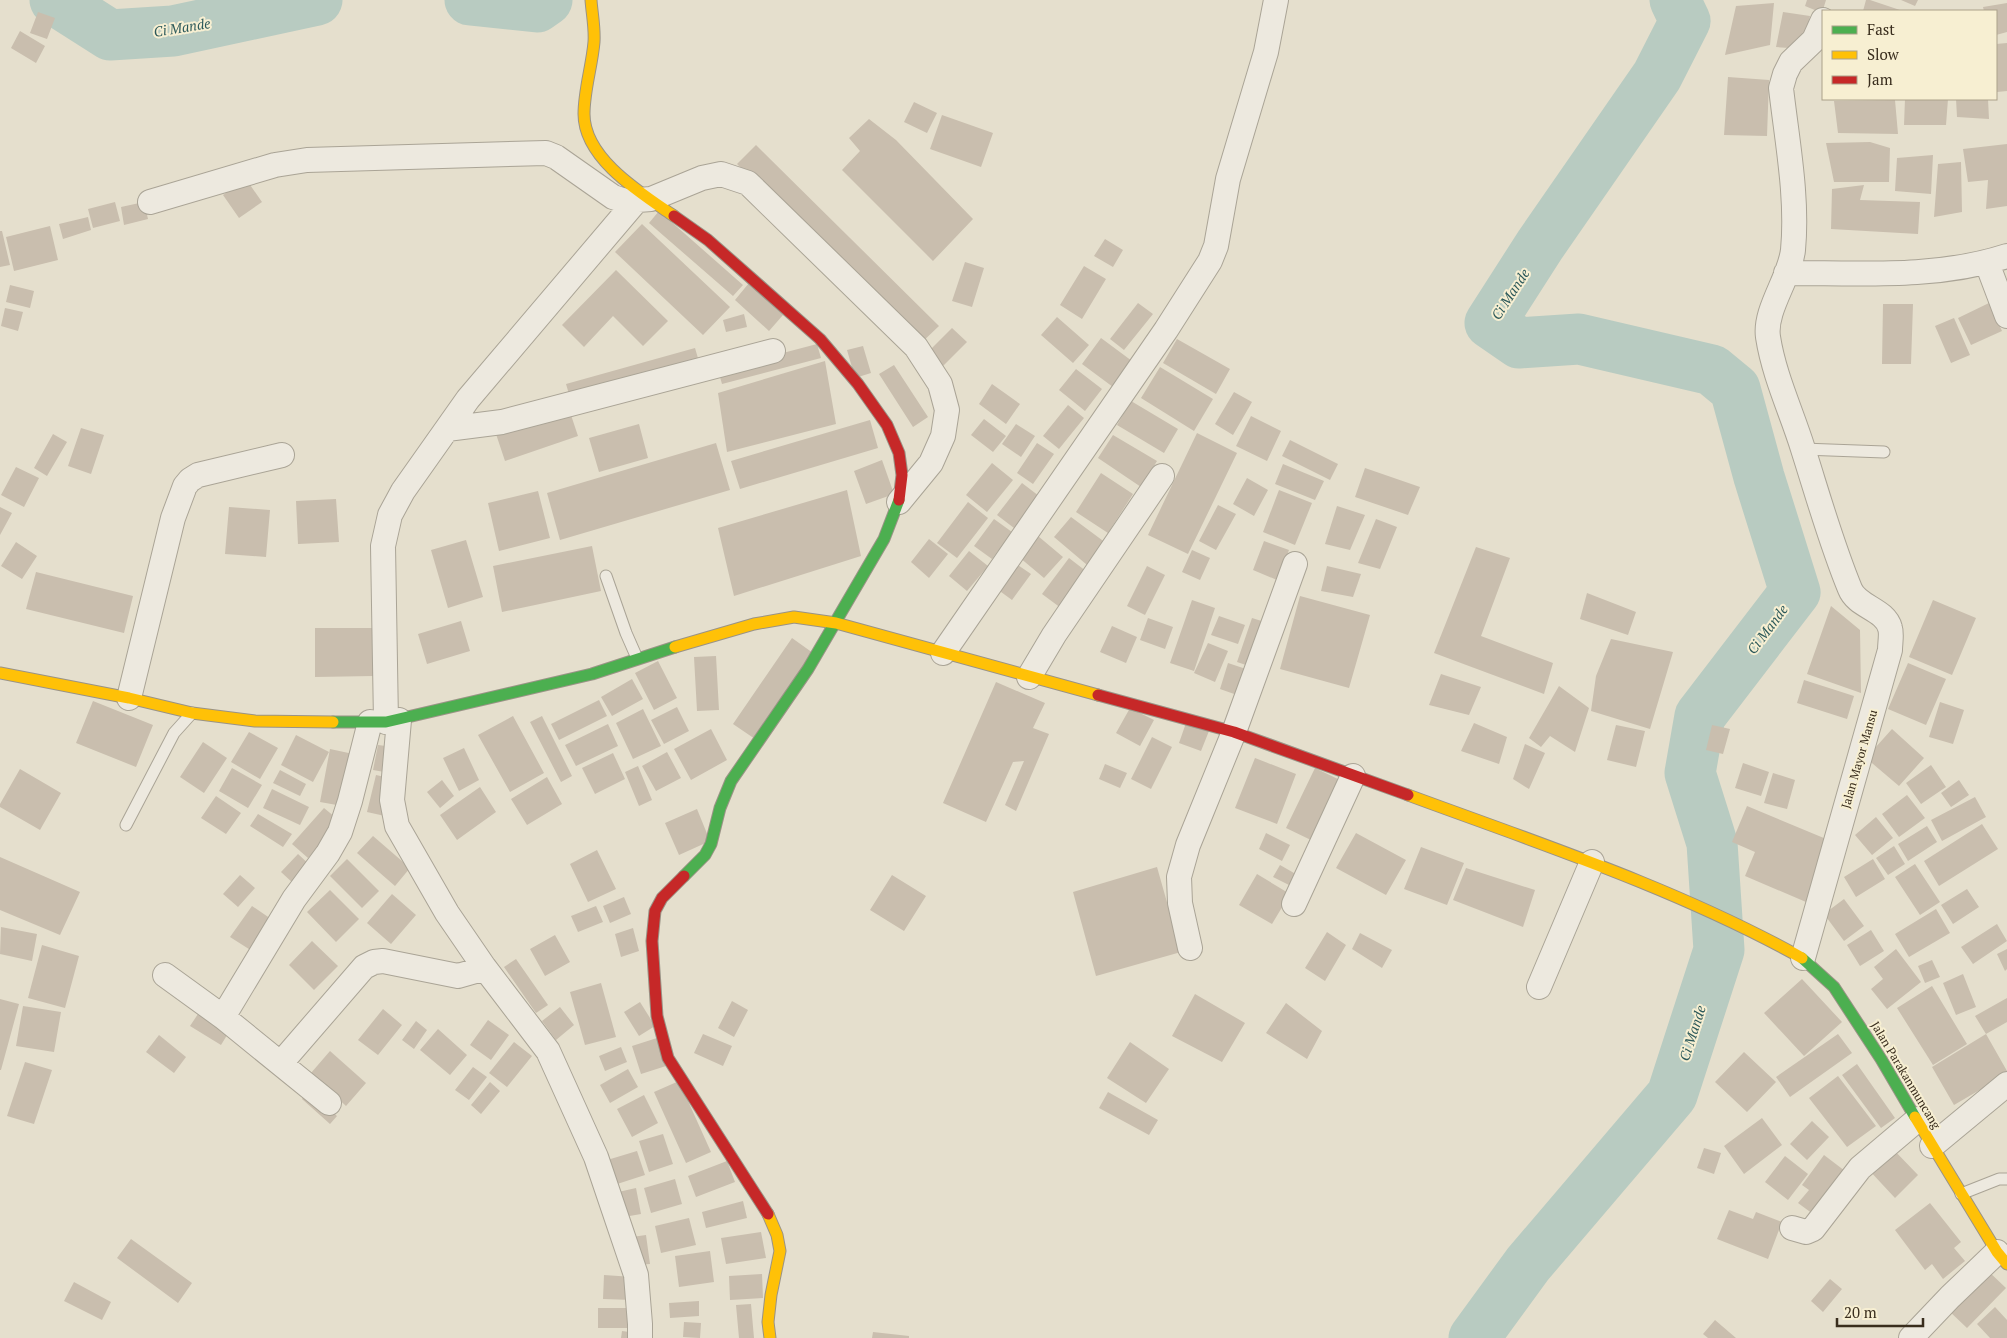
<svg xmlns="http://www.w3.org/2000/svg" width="2007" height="1338" viewBox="0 0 2007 1338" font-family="'PT Serif',serif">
	<rect width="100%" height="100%" fill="#e5dfcd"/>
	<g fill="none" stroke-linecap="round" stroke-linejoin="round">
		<path stroke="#b8cbc1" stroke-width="51" d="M55 0 110 35 173 31 317 0
			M470 0 537 7 547 0
			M1474 1338 1528 1264 1672 1095 1719 950 1712 843 1690 773 1700 716 1795 592 1759 477 1735 389 1712 370 1579 339 1519 343 1490 323 1540 245 1657 76 1685 21 1675 0"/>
	</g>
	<path fill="#c9beae" d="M1807 0H1826L1822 13 1805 6Z
		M1866 0H1870L1903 11H1863Z
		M1901 0H1918L1915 6Z
		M1774 3 1770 45 1725 55 1736 6Z
		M2007 3V32L1996 35V11H1984L1983 7Z
		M38 12 55 18 47 39 30 33Z
		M1783 12 1810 16 1804 49 1776 47Z
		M20 31 45 46 36 63 11 48Z
		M2007 43V91L1997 92 1996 44Z
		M1728 77 1769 80 1767 136 1724 135Z
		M1905 99H1948L1946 125H1904Z
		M1956 99H1988L1989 119 1957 117Z
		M1895 100 1898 134 1838 133 1834 101Z
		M914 102 937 113 927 133 904 122Z
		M942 115 993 133 981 167 930 149Z
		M869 119 896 140 973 219 933 261 842 170 860 151 849 138Z
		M1870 142 1890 148 1889 182H1834L1826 143Z
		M2007 144V206L1986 209 1988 180 1968 182 1963 149Z
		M756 145 939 326 919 345 737 164Z
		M1933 155 1931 194 1895 191 1897 158Z
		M1961 162 1962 212 1934 217 1938 164Z
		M246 179 262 202 239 218 223 195Z
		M1864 185 1860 200 1920 202 1918 234 1831 229 1832 189Z
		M115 202 120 221 93 228 88 209Z
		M144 202 148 219 124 225 121 207Z
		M659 211 743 285 733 296 649 223Z
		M88 217 91 230 63 239 59 224Z
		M642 224 730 307 703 335 615 252Z
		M50 226 58 260 14 271 6 237Z
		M0 231H2L10 265 0 267Z
		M1105 239 1123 250 1113 267 1094 256Z
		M965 262 984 268 972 307 952 301Z
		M1084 266 1106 279 1082 319 1060 305Z
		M616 270 668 321 643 346 613 316 584 347 562 325Z
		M749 283 783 315 769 331 735 300Z
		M10 285 34 291 30 308 6 302Z
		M1138 303 1153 314 1124 350 1110 339Z
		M1989 303 2002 331 1971 345 1958 318Z
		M1883 304H1913L1911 364H1882Z
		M5 308 23 312 18 331 1 326Z
		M744 314 747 327 726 332 723 320Z
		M1057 317 1089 345 1073 363 1041 335Z
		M1954 318 1970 355 1951 363 1935 326Z
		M952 328 967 342 941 368 926 354Z
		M1101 338 1132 361 1113 387 1082 364Z
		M1177 339 1230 369 1216 394 1163 363Z
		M817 344 821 358 722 384 718 370Z
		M863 346 871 373 855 378 847 350Z
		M695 348 700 365 571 401 566 384Z
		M825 361 836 424 727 452 718 393Z
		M894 365 928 417 913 427 879 374Z
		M1160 367 1213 399 1194 431 1141 398Z
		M1076 369 1102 389 1085 411 1059 390Z
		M992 384 1020 404 1006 424 979 404Z
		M1234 392 1252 402 1233 435 1215 424Z
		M1131 401 1178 429 1164 453 1117 425Z
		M1068 405 1084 418 1059 449 1043 436Z
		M569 409 578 436 505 461 496 434Z
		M1251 416 1281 431 1267 461 1236 446Z
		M984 419 1006 436 993 452 971 435Z
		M870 420 878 448 740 489 731 461Z
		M639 424 648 458 599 472 589 438Z
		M1016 424 1035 436 1021 457 1002 444Z
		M81 428 104 435 91 474 68 466Z
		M1197 433 1237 453 1188 554 1148 535Z
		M53 434 67 442 47 476 34 468Z
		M1113 435 1157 461 1141 487 1098 458Z
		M1290 440 1338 464 1330 480 1282 456Z
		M716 443 730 490 560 540 547 493Z
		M1037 443 1054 454 1033 484 1017 473Z
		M882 460 894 494 866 504 854 471Z
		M992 463 1013 480 987 512 966 495Z
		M1283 464 1324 481 1315 500 1275 484Z
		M16 467 39 478 24 507 1 495Z
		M1365 468 1420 487 1408 515 1355 497Z
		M1101 473 1133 494 1108 533 1076 512Z
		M1247 478 1268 490 1254 516 1233 504Z
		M1022 483 1039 496 1014 528 997 515Z
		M847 490 861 556 734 596 718 528Z
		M1279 490 1312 503 1295 545 1263 532Z
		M538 491 550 538 499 551 488 503Z
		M336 499 339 542 298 544 296 501Z
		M968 502 988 518 957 558 937 543Z
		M1218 505 1236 514 1216 550 1199 541Z
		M1337 506 1365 515 1350 550 1325 544Z
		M0 507 12 513 0 535Z
		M229 507 270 510 266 557 225 554Z
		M1071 517 1110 546 1093 570 1054 537Z
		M994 519 1012 532 992 559 974 546Z
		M1376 519 1397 527 1380 569 1358 563Z
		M1038 536 1063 557 1044 578 1019 557Z
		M929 539 948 554 929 578 911 562Z
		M466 540 483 597 448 608 431 550Z
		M1264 541 1289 550 1277 580 1253 570Z
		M16 542 37 556 22 579 1 566Z
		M592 546 601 591 502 612 493 566Z
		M1476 547 1510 558 1481 636 1553 663 1544 694 1434 653Z
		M1192 550 1210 558 1200 580 1182 572Z
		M969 551 988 566 967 591 949 576Z
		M1069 558 1091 575 1065 611 1042 594Z
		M1015 563 1031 574 1012 600 997 589Z
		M1147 566 1165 575 1145 615 1127 606Z
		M1327 566 1361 574 1353 597 1321 591Z
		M36 572 133 596 124 633 26 609Z
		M1587 593 1636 612 1628 635 1580 619Z
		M1300 596 1370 615 1349 688 1280 669Z
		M1192 600 1215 608 1194 671 1170 663Z
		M1933 600 1976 618 1952 675 1909 657Z
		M1831 606 1860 630 1861 693 1807 674Z
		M1219 616 1245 625 1238 644 1211 635Z
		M1148 618 1173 627 1165 649 1140 640Z
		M1252 618 1268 623 1252 667 1237 662Z
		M461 621 470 651 427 664 418 634Z
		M1112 626 1137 637 1126 663 1100 652Z
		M315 628H374L373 676 315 677Z
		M792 638 813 653 755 739 733 724Z
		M1611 639 1673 652 1650 729 1591 711 1596 676Z
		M1208 643 1228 651 1215 682 1194 673Z
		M716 656 719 710 697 711 694 657Z
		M658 661 677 698 654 710 635 673Z
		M1228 663 1246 669 1237 695 1220 689Z
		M1908 663 1946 679 1926 725 1888 709Z
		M1441 674 1481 687 1469 715 1429 705Z
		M632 679 643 699 612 716 601 697Z
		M1804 680 1854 696 1847 719 1797 703Z
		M996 682 1045 703 1033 728 1049 734 1016 811 1005 805 1024 761 1013 762 986 822 943 803Z
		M1559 686 1589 708 1575 752 1550 736 1541 747 1529 738Z
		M599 700 607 716 559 740 551 724Z
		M93 701 153 725 136 767 76 743Z
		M1940 702 1964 710 1953 744 1929 737Z
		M677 707 689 731 664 744 651 720Z
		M1130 708 1154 720 1140 746 1116 733Z
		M643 709 661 746 633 759 616 723Z
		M513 716 544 773 510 792 478 735Z
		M542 716 572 776 561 782 530 722Z
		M1186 723 1209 731 1201 751 1179 743Z
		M1474 723 1507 737 1499 764 1461 751Z
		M608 724 618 746 576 766 565 745Z
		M1616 725 1645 731 1636 767 1607 760Z
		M1712 725 1730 729 1723 754 1706 750Z
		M711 729 727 760 691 780 674 749Z
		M1892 729 1924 758 1899 786 1866 758Z
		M249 732 278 748 260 779 231 762Z
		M296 735 329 752 313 782 281 765Z
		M1152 737 1172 747 1151 789 1131 779Z
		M203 742 227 758 204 793 180 777Z
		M1525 744 1545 753 1529 789 1513 779Z
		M378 745 394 747 390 773 373 770Z
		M464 748 479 780 459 791 443 758Z
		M330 749 358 755 348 807 320 802Z
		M667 752 681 778 656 791 642 766Z
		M613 753 625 779 595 794 582 768Z
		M1255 758 1296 774 1277 824 1235 808Z
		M1743 763 1769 772 1761 796 1735 788Z
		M1105 764 1127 773 1120 788 1099 779Z
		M1931 765 1946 787 1921 804 1906 783Z
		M638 766 652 800 639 806 625 772Z
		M232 768 262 785 248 808 219 791Z
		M1315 768 1342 781 1313 841 1286 828Z
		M20 769 61 793 40 830 0 807V804Z
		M280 770 306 784 300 796 273 783Z
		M1773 773 1795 780 1787 809 1764 803Z
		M376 775 394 779 385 816 367 812Z
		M547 777 562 804 527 825 511 799Z
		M442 780 454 796 440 808 427 792Z
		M1959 780 1969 795 1951 807 1941 793Z
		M480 787 496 812 457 840 440 815Z
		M272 789 309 807 300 825 263 808Z
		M1907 795 1925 818 1899 837 1882 814Z
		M216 796 241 813 226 834 201 818Z
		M1975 797 1986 817 1942 841 1931 820Z
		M1747 806 1831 841 1806 902 1745 876 1755 852 1732 842Z
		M324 808 341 822 308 858 292 844Z
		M697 809 710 841 679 855 665 823Z
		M258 814 292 834 283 847 250 826Z
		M1876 817 1893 838 1872 855 1855 835Z
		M1982 824 1998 849 1939 886 1924 861Z
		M1927 826 1937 842 1908 861 1898 844Z
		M1266 833 1290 845 1282 861 1259 849Z
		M1356 833 1406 860 1386 895 1336 868Z
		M373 836 410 868 395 886 357 853Z
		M1894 846 1905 864 1888 875 1876 858Z
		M1421 847 1464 863 1447 905 1404 889Z
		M597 850 616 889 588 902 570 864Z
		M298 854 311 866 294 884 281 872Z
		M0 857 80 892 60 935 0 910Z
		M347 859 379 891 362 908 330 876Z
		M1873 859 1885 879 1856 897 1844 877Z
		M1915 864 1940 902 1920 915 1895 877Z
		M1280 865 1301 877 1295 888 1273 877Z
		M1157 867 1181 952 1096 976 1073 892Z
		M1466 868 1535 890 1523 927 1453 900Z
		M1257 874 1290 894 1272 924 1239 905Z
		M240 875 255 888 238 907 223 894Z
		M892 875 926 896 904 931 870 910Z
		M1967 889 1979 907 1953 924 1941 905Z
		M330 890 359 919 336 942 307 912Z
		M392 894 416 915 391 944 367 923Z
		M624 897 631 914 610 923 603 906Z
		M1844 899 1864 926 1844 941 1824 914Z
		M252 906 274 921 252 951 230 937Z
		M596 906 603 922 578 932 571 916Z
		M1936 909 1950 933 1909 957 1895 934Z
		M1997 924 2007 941 1973 964 1961 947Z
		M1 927 37 934 32 961 0 954Z
		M633 928 639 951 621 957 615 934Z
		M1871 930 1884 951 1860 966 1847 945Z
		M1327 932 1346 945 1325 981 1305 968Z
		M1360 933 1392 950 1382 968 1352 949Z
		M555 935 570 962 545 976 530 949Z
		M312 941 338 966 314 990 289 965Z
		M42 945 79 956 65 1008 28 998Z
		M1896 949 1921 982 1887 1009 1871 989 1883 979 1874 967Z
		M2007 949V969L2005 971 1997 954Z
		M516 959 548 1005 536 1013 504 967Z
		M1932 960 1940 977 1925 983 1918 966Z
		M1963 974 1976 1007 1956 1015 1943 983Z
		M1802 979 1842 1022 1804 1056 1764 1013Z
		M601 983 616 1037 585 1045 570 992Z
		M1932 986 1967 1044 1933 1065 1897 1008Z
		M1195 994 1245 1023 1222 1062 1172 1036Z
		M2007 998V1022L1986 1034 1975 1016Z
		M0 999 19 1004 1 1070H0Z
		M732 1001 748 1010 734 1037 718 1028Z
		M640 1002 655 1026 639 1036 624 1012Z
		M1286 1003 1322 1031 1307 1059 1266 1033Z
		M23 1006 61 1012 54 1052 16 1046Z
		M560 1007 574 1025 556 1040 542 1021Z
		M202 1008 232 1027 221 1045 190 1026Z
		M383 1009 402 1025 378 1055 358 1040Z
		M488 1020 509 1035 491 1060 470 1045Z
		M416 1021 427 1030 414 1049 402 1040Z
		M438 1029 467 1055 450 1075 420 1050Z
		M703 1034 732 1046 723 1066 694 1053Z
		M1838 1034 1852 1053 1790 1097 1776 1077Z
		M1986 1034 2007 1071V1074L1954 1105 1932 1067Z
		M159 1035 186 1057 174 1073 146 1052Z
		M657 1038 666 1066 641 1074 632 1046Z
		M514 1042 532 1056 507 1087 489 1073Z
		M1130 1042 1169 1069 1146 1103 1107 1078Z
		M621 1047 627 1062 605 1071 599 1056Z
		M330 1051 366 1083 346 1106 311 1073Z
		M1744 1052 1776 1082 1747 1112 1715 1082Z
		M25 1062 52 1070 34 1124 7 1116Z
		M1857 1064 1895 1118 1881 1128 1842 1075Z
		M473 1067 487 1077 469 1100 455 1090Z
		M628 1069 638 1087 610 1103 600 1085Z
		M1838 1076 1876 1126 1847 1147 1809 1098Z
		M679 1081 711 1152 686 1163 654 1092Z
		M490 1082 500 1091 481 1114 471 1105Z
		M308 1091 337 1116 330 1124 302 1099Z
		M1108 1092 1158 1120 1149 1135 1099 1108Z
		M644 1095 658 1123 632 1137 617 1109Z
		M1762 1118 1782 1145 1744 1174 1724 1146Z
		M1812 1121 1829 1137 1807 1160 1790 1144Z
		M663 1134 673 1164 649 1172 639 1141Z
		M1891 1147 1918 1175 1895 1198 1868 1169Z
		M1704 1148 1721 1153 1714 1174 1697 1168Z
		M637 1151 645 1175 611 1186 604 1161Z
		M1824 1155 1845 1171 1813 1214 1798 1203 1809 1190 1802 1185Z
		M1785 1156 1808 1174 1788 1200 1765 1182Z
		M727 1161 735 1182 696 1197 688 1176Z
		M675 1179 682 1204 651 1213 644 1188Z
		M636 1188 641 1214 618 1218 614 1193Z
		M743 1201 747 1218 706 1228 702 1212Z
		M1930 1203 1961 1242 1954 1248 1965 1261 1943 1279 1932 1264 1925 1270 1895 1230Z
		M1729 1210 1753 1219 1756 1212 1782 1222 1768 1259 1717 1239Z
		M689 1218 696 1245 661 1253 655 1226Z
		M761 1232 766 1258 726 1264 721 1238Z
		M646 1235 650 1264 636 1265 632 1237Z
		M131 1239 192 1283 178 1303 117 1258Z
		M710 1251 714 1282 679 1287 675 1256Z
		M1986 1269 2006 1288 1967 1328 1947 1309Z
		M762 1274 763 1298 730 1300 729 1276Z
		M604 1275 633 1277V1300L603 1299Z
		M1830 1279 1842 1289 1823 1312 1811 1301Z
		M74 1282 111 1302 102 1320 64 1301Z
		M699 1301V1316L670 1318 669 1303Z
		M751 1304 754 1338H739L736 1305Z
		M1995 1307 2007 1320V1338H1990L1977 1324Z
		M598 1308H635L636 1328H598Z
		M1715 1320 1736 1338H1708L1703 1334Z
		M684 1322 701 1323 700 1338 683 1337Z
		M622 1331 637 1333 636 1338H621Z
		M873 1332 909 1336V1338H872Z"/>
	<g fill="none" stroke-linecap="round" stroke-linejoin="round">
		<defs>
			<path id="lane" d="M1803 449 1884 452
				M606 576 626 633 637 658
				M126 825 174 733 192 713
				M1961 1194 1999 1179H2007"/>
			<path id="street" d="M150 202 275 165 307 160 546 153 556 157 613 197 625 201 651 199 702 178 721 174 748 183 916 347 940 384 947 410 943 436 931 463 899 502
				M1987 263 2007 316
				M1786 273C1860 273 1936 279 2007 256
				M447 429 502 422 773 351
				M943 653 1166 330 1210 261 1216 246 1228 179 1266 52 1276 0
				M1029 677 1054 635 1162 476
				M129 698 173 518 185 486 190 480 198 475 282 455
				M399 720 392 800 397 826 447 913 484 967 548 1051 596 1157 636 1275 640 1324V1338
				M386 722 383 546 390 515 403 491 468 399 636 201
				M1294 904 1353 776
				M1190 948 1180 903 1179 877 1188 845 1234 732 1295 564
				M1803 958 1890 650C1890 643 1892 634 1890 628 1885 609 1857 607 1850 589 1831 543 1818 496 1803 449 1792 413 1774 376 1768 337 1764 310 1790 278 1793 250 1798 197 1787 141 1781 88L1785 74 1791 62 1814 40 1823 20
				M165 975 223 1017 329 1103
				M1539 987 1592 862
				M223 1017 294 899 328 853 340 832 350 801 370 722
				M281 1063 364 967 374 962 383 961 458 976 479 970 484 967
				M1932 1146 2007 1084
				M1792 1228 1806 1232 1813 1229 1860 1168 1918 1119
				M1911 1338 1950 1297 1997 1252"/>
			<path id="fast" d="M333 722H386L592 674 675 647
				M684 876 705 855 711 844 720 808 731 781 808 669 884 539 899 500
				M1802 958 1834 987 1881 1059 1915 1117"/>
			<path id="slow" d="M591 0C592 14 595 28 594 42 592 66 584 90 584 114 584 159 642 194 674 216
				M675 647 754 624 794 617 836 623 1098 695
				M0 673 129 698 192 713 255 721 333 722
				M1408 795C1541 844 1678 889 1802 958
				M1915 1117 1997 1252 2007 1264
				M768 1214 777 1235 780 1251 771 1295 768 1322 770 1338"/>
			<path id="jam" d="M674 216 708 240 820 339 858 384 887 425 899 453 902 475 899 500
				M1098 695 1234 732 1408 795
				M684 876 662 898 655 911 652 941 657 1016 668 1058 768 1214"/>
		</defs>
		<use href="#lane" stroke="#aaa496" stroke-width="13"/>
		<use href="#street" stroke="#aaa496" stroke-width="26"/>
		<use href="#fast" stroke="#9a9386" stroke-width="13"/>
		<use href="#slow" stroke="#9a9386" stroke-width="13"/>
		<use href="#jam" stroke="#9a9386" stroke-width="13"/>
		<use href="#lane" stroke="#ede9df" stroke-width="11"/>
		<use href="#street" stroke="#ede9df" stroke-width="24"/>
		<use href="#fast" stroke="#4caf50" stroke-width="11"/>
		<use href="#slow" stroke="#ffc107" stroke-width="11"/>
		<use href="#jam" stroke="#c62828" stroke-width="11"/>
	</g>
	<g text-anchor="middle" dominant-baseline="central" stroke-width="4" stroke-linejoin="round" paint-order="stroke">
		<g font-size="12" fill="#392d1d" stroke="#f7efd2">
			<text transform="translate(1859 759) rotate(-74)">Jalan Mayor Mansu</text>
			<text transform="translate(1906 1075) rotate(59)">Jalan Parakanmuncang</text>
		</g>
		<g font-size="14" font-style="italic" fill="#2c595a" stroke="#f7efd2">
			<text transform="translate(182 27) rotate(-9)">Ci Mande</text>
			<text transform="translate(1510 294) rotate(-57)">Ci Mande</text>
			<text transform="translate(1767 629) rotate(-53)">Ci Mande</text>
			<text transform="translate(1692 1033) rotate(-72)">Ci Mande</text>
		</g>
	</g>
	<rect x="1822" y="10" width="175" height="90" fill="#f7efd2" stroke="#aba18a"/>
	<rect x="1832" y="26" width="25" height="8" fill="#4caf50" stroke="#aba18a"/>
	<text x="1867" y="35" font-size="15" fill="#392d1d">Fast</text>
	<rect x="1832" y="51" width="25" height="8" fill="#ffc107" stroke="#aba18a"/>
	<text x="1867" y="60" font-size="15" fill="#392d1d">Slow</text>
	<rect x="1832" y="76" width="25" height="8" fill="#c62828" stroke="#aba18a"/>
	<text x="1867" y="85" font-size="15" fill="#392d1d">Jam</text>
	<path d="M1837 1318v8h86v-8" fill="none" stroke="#392d1d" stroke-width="2.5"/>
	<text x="1844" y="1318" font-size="15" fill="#392d1d" stroke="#f7efd2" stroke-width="4" paint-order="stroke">20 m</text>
</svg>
